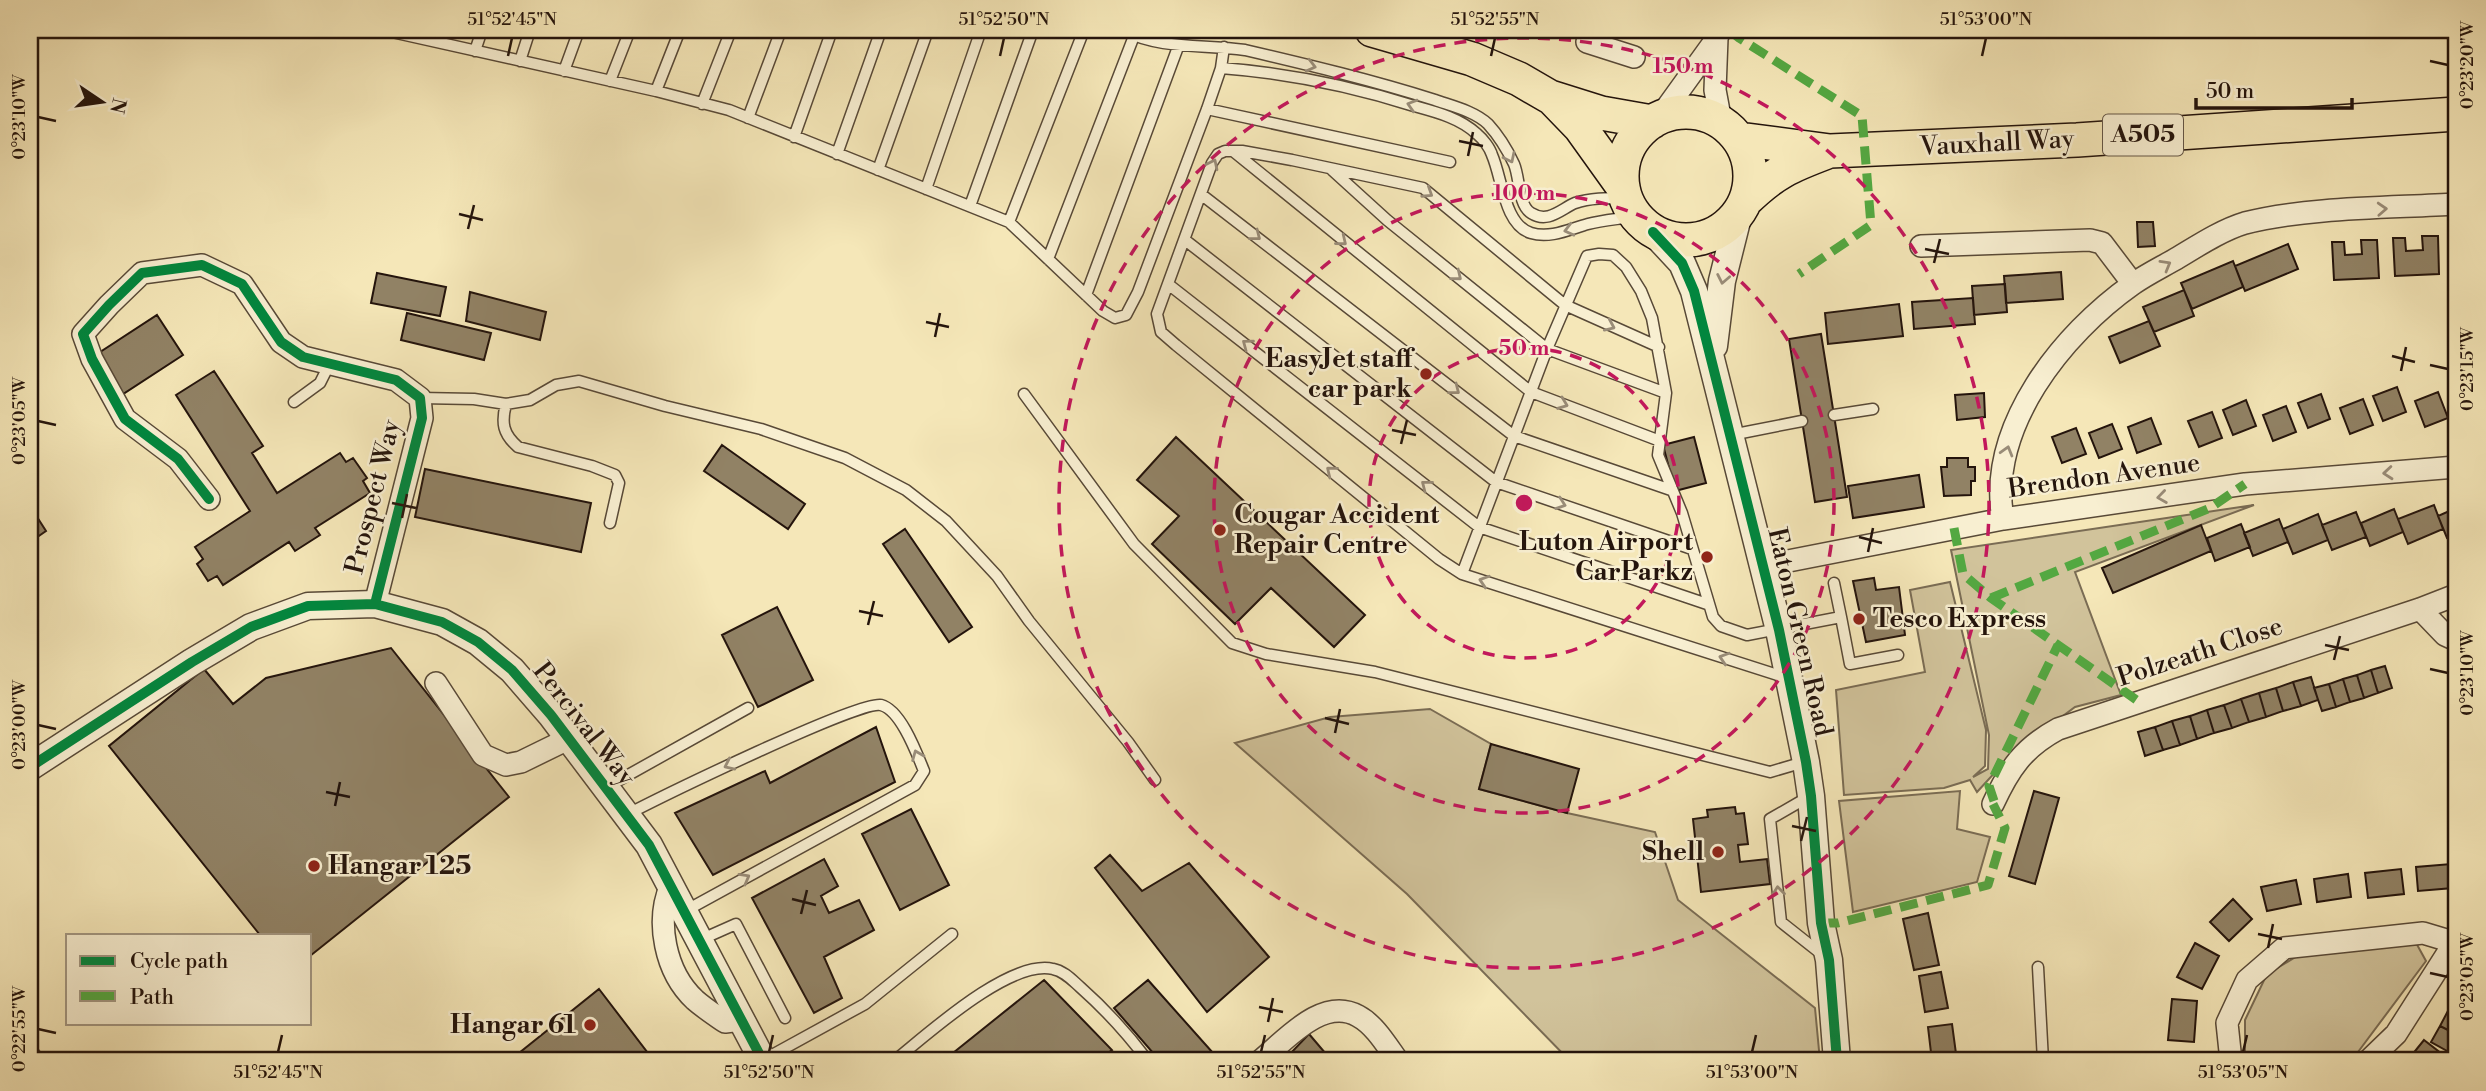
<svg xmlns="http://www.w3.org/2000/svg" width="2486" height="1091" viewBox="0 0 2486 1091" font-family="'Libre Bodoni',serif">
	<rect width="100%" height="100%" fill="#f5e7b8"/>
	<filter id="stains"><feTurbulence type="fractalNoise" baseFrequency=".00286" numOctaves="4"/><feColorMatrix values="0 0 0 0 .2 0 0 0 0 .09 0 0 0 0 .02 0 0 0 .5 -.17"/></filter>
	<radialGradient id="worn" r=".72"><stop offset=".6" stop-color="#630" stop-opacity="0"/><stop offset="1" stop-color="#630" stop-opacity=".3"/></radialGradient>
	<path fill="#d1c39b" stroke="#7a6c54" stroke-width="2" d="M2254 505 2075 572 2121 695 2075 707 2011 755 1977 792 1970 780 1944 788 1844 795 1836 690 1925 672 1910 590 1950 582 1986 730 1985 766 1973 777 1988 769 1989 735 1951 550Z
		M1430 709 1491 744 1479 789 1567 813 1655 832 1678 900 1815 1008 1820 1061H1570L1407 894 1235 743 1330 717Z
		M1960 791 1957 829 1990 837 1977 882 1853 912 1839 801Z
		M2415 941 2426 961 2358 1052 2337 1061H2245V1020L2267 974 2299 955Z"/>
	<path fill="#918265" stroke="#24140c" stroke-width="2" d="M2137 222H2153L2155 246 2138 247Z
		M2422 236H2438L2439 274 2395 276 2393 238H2405L2406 251 2423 250Z
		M2361 240H2377L2379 278 2334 280 2332 242H2344L2345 255 2362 254Z
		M2288 244 2298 269 2245 291 2235 266Z
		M2233 261 2243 287 2192 309 2181 283Z
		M2061 272 2063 299 2006 303 2004 276Z
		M377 273 446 287 440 316 371 303Z
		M2005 284 2007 312 1974 315 1972 286Z
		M2184 290 2194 316 2154 332 2143 307Z
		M470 292 546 312 540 340 466 321Z
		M1973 298 1975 324 1914 329 1912 302Z
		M1899 304 1903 336 1828 344 1825 313Z
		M407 313 491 333 484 360 401 340Z
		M157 315 183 355 120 396 94 356Z
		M2149 321 2160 346 2120 363 2109 337Z
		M1821 334 1847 497 1815 502 1789 339Z
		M214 371 263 446 252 453 277 493 340 453 346 462 353 458 367 478 363 481 370 493 315 528 320 535 295 551 289 542 223 585 217 576 208 581 197 564 203 559 195 547 250 511 176 395Z
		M2397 387 2406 412 2383 421 2373 396Z
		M2456 387V409L2449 390Z
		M2438 392 2448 418 2425 427 2415 401Z
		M1984 393 1985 417 1957 420 1955 395Z
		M2321 394 2330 419 2308 428 2298 403Z
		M2363 399 2373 425 2350 434 2340 408Z
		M2246 400 2256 426 2233 435 2223 410Z
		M2286 406 2296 432 2273 441 2263 415Z
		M2212 412 2222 438 2199 447 2188 421Z
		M2151 418 2161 444 2137 453 2128 427Z
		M2112 424 2122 449 2099 458 2089 433Z
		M2076 428 2086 454 2062 463 2052 437Z
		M1176 437 1365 615 1334 647 1271 588 1235 624 1152 544 1179 516 1137 480Z
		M1694 437 1706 483 1675 491 1663 445Z
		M722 445 805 504 788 529 704 471Z
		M1947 458H1968V467H1975V481H1971V495L1944 496 1941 467H1947Z
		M425 469 591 503 581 552 415 517Z
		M1919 475 1924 507 1853 518 1848 486Z
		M2434 505 2443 529 2408 544 2398 519Z
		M30 506 46 531 30 542Z
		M2456 508V535L2447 538 2438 516Z
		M2394 509 2403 532 2370 546 2361 523Z
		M2356 512 2366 537 2332 550 2322 525Z
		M2318 514 2328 540 2293 554 2283 529Z
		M2279 519 2288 542 2253 556 2244 533Z
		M2241 524 2250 547 2215 561 2207 538Z
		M2201 525 2211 551 2113 593 2102 568Z
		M905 529 972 627 949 642 883 544Z
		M1874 578 1876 590 1899 587 1905 635 1866 642 1853 581Z
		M777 607 813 680 758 707 722 635Z
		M391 648 509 797 310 956V935H260L109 746 204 669 233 704 266 678Z
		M2385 666 2392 688 2378 693 2371 670Z
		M2371 670 2378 693 2364 698 2357 675Z
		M2357 675 2364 698 2350 702 2343 679Z
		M2311 677 2318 700 2301 706 2293 682Z
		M2343 679 2350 702 2336 707 2329 684Z
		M2293 682 2301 706 2283 711 2276 688Z
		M2329 684 2336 707 2322 711 2314 688Z
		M2276 688 2283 711 2266 717 2259 693Z
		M2259 693 2266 717 2249 722 2241 699Z
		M2241 699 2249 722 2232 728 2224 705Z
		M2224 705 2232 728 2214 733 2207 710Z
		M2207 710 2214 733 2197 739 2190 716Z
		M2190 716 2197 739 2180 745 2172 721Z
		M2172 721 2180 745 2163 750 2155 727Z
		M876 727 895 782 713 875 675 813 765 771 770 783Z
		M2155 727 2163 750 2145 756 2138 732Z
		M1491 744 1579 769 1567 813 1479 789Z
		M2034 791 2059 798 2035 884 2009 876Z
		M1735 807 1736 814 1744 813 1748 844 1738 845 1740 862 1767 859 1770 884 1701 892 1693 819 1708 817 1707 810Z
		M911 809 949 885 900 910 862 834Z
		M1110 855 1142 891 1189 863 1269 957 1207 1012 1095 868Z
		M824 859 838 886 821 896 829 913 859 900 874 930 824 957 842 998 814 1013 752 898Z
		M2451 864 2453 888 2418 891 2416 867Z
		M2401 869 2404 894 2368 898 2365 873Z
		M2348 874 2351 897 2317 902 2314 879Z
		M2296 880 2301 904 2267 911 2261 887Z
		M2233 899 2252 919 2229 941 2210 922Z
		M1928 913 1939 965 1914 970 1903 919Z
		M2195 943 2219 956 2202 989 2177 977Z
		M1941 972 1948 1008 1925 1012 1919 976Z
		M1044 980 1112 1050 1097 1061H943Z
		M1148 980 1213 1053 1204 1061H1160L1114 1008Z
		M599 989 654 1061H509Z
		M2172 999 2197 1001 2194 1042 2168 1040Z
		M2449 1009 2456 1013V1034L2440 1026Z
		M1952 1024 1957 1061H1932L1928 1027Z
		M2440 1026 2456 1034V1040L2449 1052 2431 1042Z
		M1309 1034 1332 1061H1290L1287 1057Z
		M2424 1040 2442 1054 2436 1061H2407Z
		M2192 1058V1061H2170V1059Z"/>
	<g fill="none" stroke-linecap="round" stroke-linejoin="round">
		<defs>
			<path id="service" d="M383 30 656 91 729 110 1009 222 1103 311 1115 318 1126 315 1138 292 1207 109 1221 68 1224 47
				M1122 30C1162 50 1202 44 1245 50 1309 65 1372 80 1435 100 1452 106 1474 111 1488 124 1499 136 1507 149 1514 164 1520 178 1518 205 1531 213 1548 224 1561 209 1575 203 1590 198 1607 198 1623 198
				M475 51 482 30
				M520 61 530 30
				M1221 68C1287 73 1351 86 1414 106 1436 112 1460 118 1477 134 1483 139 1490 148 1492 155 1502 177 1504 225 1531 233 1550 239 1570 229 1588 224 1603 220 1620 219 1636 216
				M564 71 579 30
				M610 81 630 30
				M656 91 680 30
				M702 104 731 30
				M1207 109 1450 162
				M748 118 781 30
				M794 137 832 30
				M1233 151 1531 392 1660 441
				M837 154 881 30
				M878 170 928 30
				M1332 170 1387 220 1547 349 1666 393
				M926 189 981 30
				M1202 195 1514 436 1671 490
				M970 206 1033 30
				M1009 222 1084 30
				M1185 240 1496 482 1692 549
				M1048 259 1134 36
				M1168 284 1479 527 1707 604
				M1086 295 1178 47
				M1659 347 1565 305 1423 188 1292 160 1242 151H1225L1218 154 1212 163 1157 314 1161 332 1176 345 1439 559 1462 574 1787 678
				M1024 394 1134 544 1232 643 1266 654 1375 672 1770 772 1804 762
				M420 398 474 399 506 404 530 400 556 385 579 381 665 406 761 429 845 458 906 490 946 521 997 576 1029 621 1128 742 1155 780
				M294 402 320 383 329 365
				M506 404C501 423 503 434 518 447L592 466 615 475 619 483 610 523
				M1834 415 1873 409
				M1731 435 1802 421
				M1462 574 1547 349 1587 256 1599 254 1613 255 1626 267 1641 291 1652 318 1666 393 1658 455 1682 513 1713 617 1721 626 1747 635 1841 617 1850 664 1898 655
				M1834 583 1841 617
				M605 788 748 708
				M1810 796 1770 819 1781 922 1824 956
				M626 815C659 798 859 700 881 705 901 710 917 754 924 771L915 785 685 911
				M700 940 736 924 785 1018
				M2038 967 2043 1061
				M763 1060 865 1004 952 934
				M897 1061 899 1057C931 1031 1011 959 1053 969 1064 971 1072 980 1080 987 1106 1010 1127 1033 1148 1061"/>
			<path id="minor" d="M1591 30 1587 42 1634 57
				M1717 38 1715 90 1721 122
				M1660 117 1717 38 1720 30
				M1921 246 2090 240 2102 243 2133 284
				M209 499 178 459 125 419 92 359 83 334 109 305 142 273 202 265 242 284 281 342 303 357 396 380 420 398 422 418 375 604
				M2003 519C1987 427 2062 334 2133 284 2147 274 2164 266 2179 257 2199 245 2222 230 2245 223 2308 207 2390 208 2456 204
				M1763 566 2003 519 2245 484 2456 467
				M2420 609 2445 635 2456 640
				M436 683 483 755 506 765 521 762 568 739
				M1993 804C2009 769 2023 748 2058 729L2420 609 2456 595
				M671 885C655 921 665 972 695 1000 704 1008 715 1015 725 1022L741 1020
				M30 1057 33 1061
				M1260 1061C1285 1041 1322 996 1358 1016 1375 1025 1387 1046 1398 1061
				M2231 1061 2227 1023 2247 980 2284 948 2423 933 2453 942
				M2368 1061 2396 1034 2456 940"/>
			<path id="tertiary" d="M1653 232 1682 263 1694 291 1779 630 1806 762 1811 796 1821 923 1829 960 1837 1061
				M1714 346 1722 281 1739 213
				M30 767 192 662 251 627 308 606 375 604 442 622 478 642 512 670 551 715 649 845 763 1061"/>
			<path id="primary" d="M1372 30 1472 59 1519 79 1550 97 1601 113 1652 122
				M1552 98 1580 127 1623 187
				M1622 176a64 64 0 1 1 128 0a64 64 0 1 1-128 0Z
				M1739 139 1830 151 2077 140 2456 114
				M1746 200C1775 172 1790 166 1827 152"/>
		</defs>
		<use href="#service" stroke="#584937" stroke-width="13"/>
		<use href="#minor" stroke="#584937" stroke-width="24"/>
		<use href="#tertiary" stroke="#584937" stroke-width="29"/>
		<use href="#primary" stroke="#24140c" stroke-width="36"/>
		<use href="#service" stroke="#f8efd1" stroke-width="10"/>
		<use href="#minor" stroke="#f8efd1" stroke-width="21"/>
		<use href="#tertiary" stroke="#f8efd1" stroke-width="26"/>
		<use href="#primary" stroke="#f5e7b8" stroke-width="33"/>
		<path stroke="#53a841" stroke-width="9" stroke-dasharray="18 9" stroke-linecap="butt" d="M1729 30 1739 38 1862 116 1871 225 1799 274
			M1954 528 1963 574 1991 598 2138 701
			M1991 598 2210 508 2245 484
			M1994 801 1989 786 2058 645
			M1821 923H1838L1988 885 2005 828 1993 804"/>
		<defs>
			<path id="cycleway" d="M1653 232 1682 263 1694 291 1779 630 1806 762 1811 796 1821 923 1829 960 1837 1061
				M209 499 178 459 125 419 92 359 83 334 109 305 142 273 202 265 242 284 281 342 303 357 396 380 420 398 422 418 375 604
				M30 767 192 662 251 627 308 606 375 604 442 622 478 642 512 670 551 715 649 845 763 1061"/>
		</defs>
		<use href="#cycleway" stroke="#f8efd1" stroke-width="15"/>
		<use href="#cycleway" stroke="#00873e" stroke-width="10"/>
	</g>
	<defs><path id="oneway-chevron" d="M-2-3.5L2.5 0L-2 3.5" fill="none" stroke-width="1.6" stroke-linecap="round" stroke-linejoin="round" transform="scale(1.75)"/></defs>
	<g stroke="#998c78">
		<use href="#oneway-chevron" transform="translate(1311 66) rotate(14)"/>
		<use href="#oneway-chevron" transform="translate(1412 105) rotate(-163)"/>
		<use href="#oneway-chevron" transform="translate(1510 158) rotate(64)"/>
		<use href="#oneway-chevron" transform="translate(1213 164) rotate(-64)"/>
		<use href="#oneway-chevron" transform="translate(1428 193) rotate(33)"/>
		<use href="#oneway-chevron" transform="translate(2382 209) rotate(-3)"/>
		<use href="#oneway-chevron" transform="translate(1569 230) rotate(166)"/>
		<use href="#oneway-chevron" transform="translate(1256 236) rotate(38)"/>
		<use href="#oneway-chevron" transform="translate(1342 241) rotate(39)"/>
		<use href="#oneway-chevron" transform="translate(2166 265) rotate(-30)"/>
		<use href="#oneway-chevron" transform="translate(1457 276) rotate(39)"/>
		<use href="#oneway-chevron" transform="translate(1723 279) rotate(101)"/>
		<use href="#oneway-chevron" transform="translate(1610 326) rotate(24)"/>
		<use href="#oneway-chevron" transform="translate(1247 344) rotate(-143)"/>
		<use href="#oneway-chevron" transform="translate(1455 390) rotate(38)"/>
		<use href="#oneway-chevron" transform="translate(1563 404) rotate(21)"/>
		<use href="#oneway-chevron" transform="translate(2007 451) rotate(-74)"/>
		<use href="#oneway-chevron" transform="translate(1331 471) rotate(-141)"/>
		<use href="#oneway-chevron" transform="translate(2388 473) rotate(175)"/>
		<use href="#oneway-chevron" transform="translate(1426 485) rotate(-142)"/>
		<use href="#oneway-chevron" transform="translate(2162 497) rotate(172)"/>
		<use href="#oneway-chevron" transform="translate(1561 504) rotate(19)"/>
		<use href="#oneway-chevron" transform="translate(1484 581) rotate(-162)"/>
		<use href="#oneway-chevron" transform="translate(1724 658) rotate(-162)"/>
		<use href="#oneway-chevron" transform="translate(917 755) rotate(-112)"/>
		<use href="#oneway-chevron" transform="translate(729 765) rotate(155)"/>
		<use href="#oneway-chevron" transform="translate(745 878) rotate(-29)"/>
		<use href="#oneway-chevron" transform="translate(1778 891) rotate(-96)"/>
	</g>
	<path fill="none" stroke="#24140c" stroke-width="2.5" d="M508 56 512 38M1000 56 1004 38M1491 56 1495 38M1982 56 1986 38M2430 61 2448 65M38 117 56 121M1459 141 1483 146M1468 156 1473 132M459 214 483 220M468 229 474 205M1925 249 1949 254M1934 263 1940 239M926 322 949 327M935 337 940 313M2392 356 2415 362M2430 365 2448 369M2401 371 2406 347M38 421 56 425M1392 430 1416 435M1401 444 1407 420M392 503 416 508M402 518 407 494M1859 537 1882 543M1868 552 1873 528M859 611 883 616M868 625 874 601M2325 645 2349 650M2334 660 2340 636M2430 669 2448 673M1325 718 1349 724M38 725 56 729M1335 733 1340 709M326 792 350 797M335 806 340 782M1792 826 1816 831M1801 841 1807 817M792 899 816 905M801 914 807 890M2258 934 2282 939M2268 948 2273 924M2430 973 2448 977M1259 1007 1283 1012M1268 1022 1273 998M38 1029 56 1033M278 1052 282 1035M769 1052 773 1035M1261 1052 1265 1035M1752 1052 1756 1035M2243 1052 2247 1035"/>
	<g fill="none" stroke="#c2185b" stroke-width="3.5" stroke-dasharray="12 9">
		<circle cx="1524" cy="503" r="155"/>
		<circle cx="1524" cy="503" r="310"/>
		<circle cx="1524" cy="503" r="465"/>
	</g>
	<g fill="#8f2418" stroke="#f8efd1" stroke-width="2.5">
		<circle cx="1426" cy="374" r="7"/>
		<circle cx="1220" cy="530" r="7"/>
		<circle cx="1707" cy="557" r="7"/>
		<circle cx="1859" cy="619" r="7"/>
		<circle cx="1718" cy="852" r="7"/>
		<circle cx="314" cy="866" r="7"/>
		<circle cx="590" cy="1025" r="7"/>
	</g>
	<g text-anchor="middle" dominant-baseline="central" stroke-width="5" stroke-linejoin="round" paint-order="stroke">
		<rect fill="#f8efd1" stroke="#645647" stroke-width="2" x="2103" y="114.5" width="80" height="41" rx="5"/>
		<g font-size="24" font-weight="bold" fill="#24140c">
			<text x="2143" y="135">A505</text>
		</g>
		<g font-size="26" fill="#24140c" stroke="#f8efd1">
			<text transform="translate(1997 143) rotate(-3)">Vauxhall Way</text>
			<text transform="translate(2104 476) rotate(-8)">Brendon Avenue</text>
			<text transform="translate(373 497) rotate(-76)">Prospect Way</text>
			<text transform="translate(1800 632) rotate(77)">Eaton Green Road</text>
			<text transform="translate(2200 652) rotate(-18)">Polzeath Close</text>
			<text transform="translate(584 724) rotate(52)">Percival Way</text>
		</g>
		<g font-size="26" font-weight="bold" fill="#24140c" stroke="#f8efd1" text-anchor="end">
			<text x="1412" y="359">EasyJet staff<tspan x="1412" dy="30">car park</tspan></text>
			<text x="1234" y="515" text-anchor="start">Cougar Accident<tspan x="1234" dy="30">Repair Centre</tspan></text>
			<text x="1693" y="542">Luton Airport<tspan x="1693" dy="30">CarParkz</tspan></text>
			<text x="1873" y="619" text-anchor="start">Tesco Express</text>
			<text x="1704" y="852">Shell</text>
			<text x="328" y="866" text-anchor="start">Hangar 125</text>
			<text x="576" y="1025">Hangar 61</text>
		</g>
	</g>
	<circle cx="1524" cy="503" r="10" fill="#c2185b" stroke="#f8efd1" stroke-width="3.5"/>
	<g font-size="21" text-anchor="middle" font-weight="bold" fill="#c2185b" stroke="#f8efd1" stroke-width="5" stroke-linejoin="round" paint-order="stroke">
		<text x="1683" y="73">150 m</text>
		<text x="1524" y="200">100 m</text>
		<text x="1524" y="355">50 m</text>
	</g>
	<rect width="2486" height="1091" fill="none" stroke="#f5e7b8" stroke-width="77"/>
	<rect x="66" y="934" width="245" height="91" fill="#f8efd1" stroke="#a39782" stroke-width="2"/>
	<rect x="80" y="956" width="35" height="10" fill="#00873e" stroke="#a39782" stroke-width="2"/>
	<text x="130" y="968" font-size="21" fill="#24140c">Cycle path</text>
	<rect x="80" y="991" width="35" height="10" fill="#53a841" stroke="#a39782" stroke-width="2"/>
	<text x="130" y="1004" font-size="21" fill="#24140c">Path</text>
	<g transform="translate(102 102) rotate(103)" stroke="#f8efd1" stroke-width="5" paint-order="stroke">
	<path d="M0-5L12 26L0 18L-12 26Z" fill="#24140c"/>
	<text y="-10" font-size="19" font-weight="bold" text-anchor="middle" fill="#24140c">N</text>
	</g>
	<path d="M2196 98v10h156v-10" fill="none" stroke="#24140c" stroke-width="3.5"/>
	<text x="2206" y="98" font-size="21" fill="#24140c" stroke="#f8efd1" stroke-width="5" paint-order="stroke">50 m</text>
	<rect x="38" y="38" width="2410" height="1014" fill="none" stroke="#24140c" stroke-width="2.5"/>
	<g font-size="18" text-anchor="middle" fill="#24140c">
		<text x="512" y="25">51°52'45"N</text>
		<text x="1004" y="25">51°52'50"N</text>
		<text x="1495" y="25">51°52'55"N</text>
		<text x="1986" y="25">51°53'00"N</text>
		<text transform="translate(2467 65) rotate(-90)" y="6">0°23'20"W</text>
		<text transform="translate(19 117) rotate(-90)" y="6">0°23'10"W</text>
		<text transform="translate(2467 369) rotate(-90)" y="6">0°23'15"W</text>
		<text transform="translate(19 421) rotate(-90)" y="6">0°23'05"W</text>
		<text transform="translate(2467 673) rotate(-90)" y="6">0°23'10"W</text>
		<text transform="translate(19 725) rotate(-90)" y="6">0°23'00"W</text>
		<text transform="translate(2467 977) rotate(-90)" y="6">0°23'05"W</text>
		<text transform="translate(19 1029) rotate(-90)" y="6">0°22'55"W</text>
		<text x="278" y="1078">51°52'45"N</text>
		<text x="769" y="1078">51°52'50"N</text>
		<text x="1261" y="1078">51°52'55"N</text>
		<text x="1752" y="1078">51°53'00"N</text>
		<text x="2243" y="1078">51°53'05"N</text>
	</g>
	<rect width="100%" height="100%" filter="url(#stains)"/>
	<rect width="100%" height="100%" fill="url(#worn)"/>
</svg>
